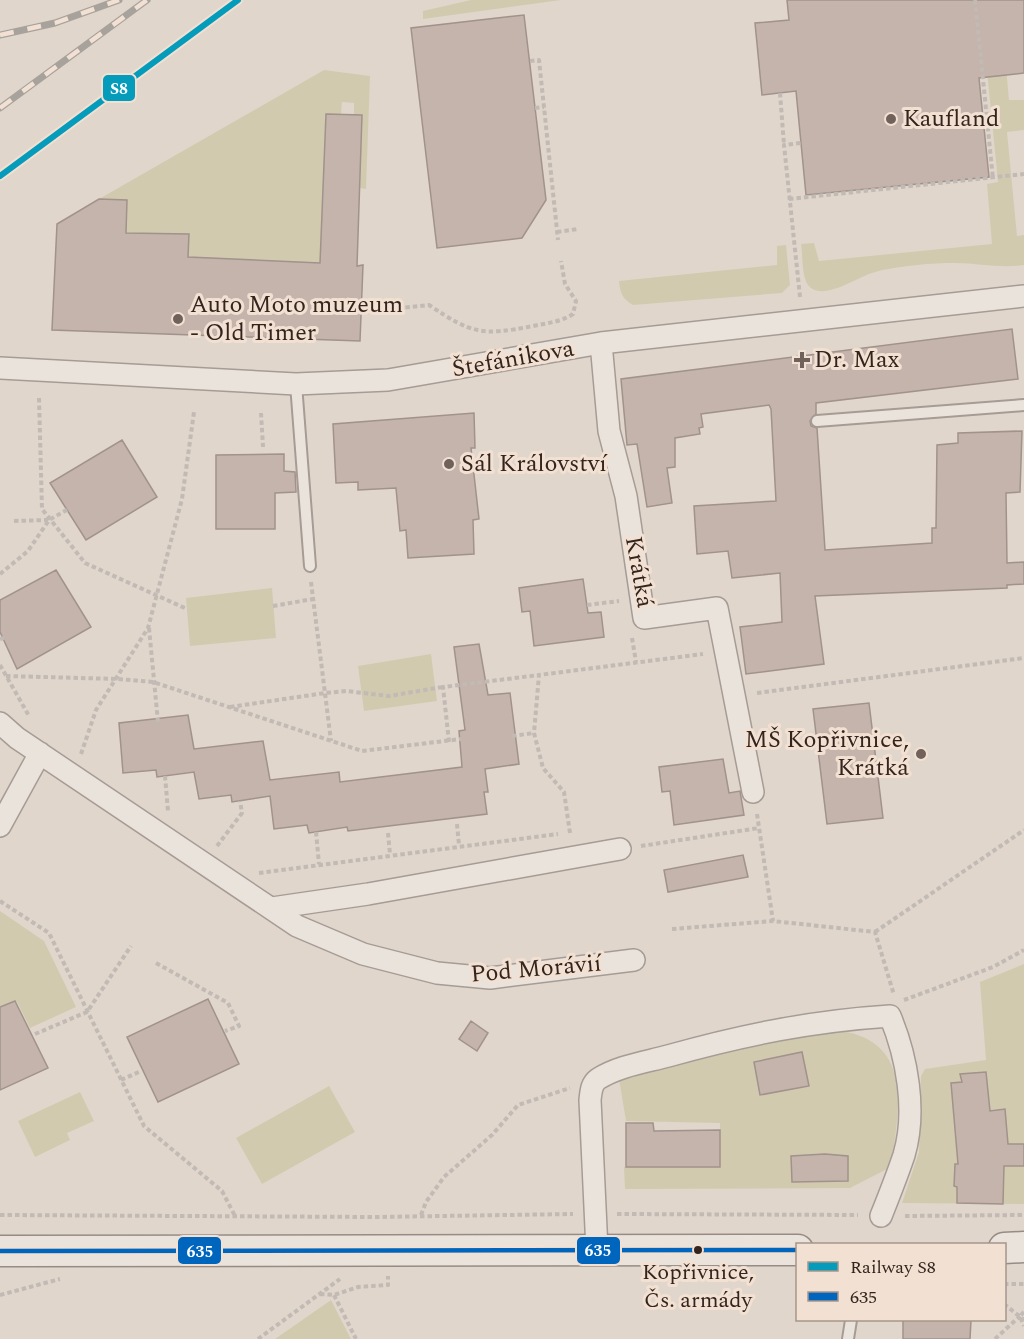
<svg xmlns="http://www.w3.org/2000/svg" width="1024" height="1339" viewBox="0 0 1024 1339" font-family="Spectral,serif">
	<rect width="100%" height="100%" fill="#e1d6cb"/>
	<path fill="#d2caaf" d="M471 0H561L423 19V11Z
		M980 0 1005 56 1009 100H1024V130L1007 132 1017 236 1024 235V265C999 269 975 262 950 263 931 263 889 267 872 273 856 278 827 299 811 288 801 281 803 255 801 244L814 243 819 261 992 244 987 184 998 182Z
		M324 70 370 76 366 189 360 188 362 115H354V103L342 102 341 114 326 115 320 263 188 257 189 234 131 233 130 252 99 199Z
		M786 245 790 285 782 293 633 305C622 299 620 292 619 281L777 265V246Z
		M272 588 276 638 190 646 186 598Z
		M431 654 437 701 364 711 358 666Z
		M0 911 44 941 76 1007 30 1028 17 1002 2 1007 0 1010Z
		M1024 964V1204L902 1203 919 1152 921 1076 925 1069 986 1060 980 982Z
		M826 1029C915 1035 900 1102 891 1167L850 1188 625 1189 624 1167H720V1123L626 1121 619 1079 756 1044Z
		M329 1086 355 1132 262 1184 236 1138Z
		M80 1092 94 1121 67 1133 70 1140 35 1157 18 1121Z
		M331 1300 351 1339H275Z"/>
	<path fill="#c4b4ac" stroke="#a1928b" stroke-width="1.5" d="M787 0H1024V73L979 78 989 177 806 195 796 91 762 95 755 23 789 20Z
		M524 15 546 200 522 238 437 248 411 28Z
		M326 114 362 115 357 266 363 265 360 341 52 330 57 224 99 199 127 200 126 233 189 234 188 257 320 263Z
		M1012 329 1018 379 816 403V414L810 421 811 426 817 428 825 550 932 543V528H936L937 445 958 443V433L1022 431 1020 492 1006 493 1007 563 1024 562V584L1007 585V588L815 596 824 664 746 674 740 627 782 622 780 573 732 578 728 551 697 554 694 506 776 501 771 409 769 405 701 414 703 427 699 428 700 434 675 438V467L667 468 672 503 647 507 637 444 627 445 621 379Z
		M474 413 475 448H471L479 519 473 520 474 554 408 558 406 530 400 531 396 488 358 490V482L336 483 333 424Z
		M122 440 157 497 86 540 50 483Z
		M284 454V471L295 472 296 492 275 493V529H216V455Z
		M56 570 91 627 17 669 0 632V600Z
		M583 579 588 613 601 612 604 637 534 646 530 611 522 612 519 588Z
		M479 644 488 695 510 693 519 764 485 769 488 792H484L487 814 348 831 347 827 309 833 307 825 274 829 270 796 232 802 231 795 199 799 194 772 157 777 156 770 123 773 119 723 188 715 194 749 263 741 270 780 339 772 340 782 462 767 459 731 465 730 454 647Z
		M869 703 883 818 827 824 813 709Z
		M723 759 729 793 740 791 744 815 674 825 670 791 662 792 659 767Z
		M743 855 748 877 668 892 664 870Z
		M208 999 239 1064 158 1102 127 1037Z
		M15 1001 48 1068 0 1090V1007Z
		M471 1021 488 1033 477 1051 459 1039Z
		M802 1052 809 1086 760 1095 754 1062Z
		M986 1072 990 1111 1005 1109 1008 1144H1024V1166H1004L1003 1204 957 1203V1187L954 1186 955 1164H958L951 1083 962 1082 960 1074Z
		M626 1123H653L654 1131 720 1130V1167H626Z
		M825 1154 848 1156V1181L792 1182 791 1156Z
		M903 1320H971L970 1339H903Z"/>
	<g fill="none" stroke-linecap="round" stroke-linejoin="round">
		<defs>
			<path id="service" d="M296 384 310 566
				M817 421 1024 405
				M848 1339 851 1320"/>
			<path id="minor" d="M601 343 609 431 626 496 644 618 717 608 753 792
				M0 368 296 384 388 380 601 343 1024 296
				M0 723 17 738 297 926 363 954 437 973 490 978 634 960
				M0 826 40 753
				M272 908 368 894 620 849
				M597 1250 590 1100C591 1092 591 1084 598 1079 618 1066 646 1062 668 1056 743 1035 812 1021 890 1016 907 1057 917 1111 904 1155 897 1176 889 1196 881 1216"/>
			<path id="secondary" d="M1004 1248 1024 1247
				M0 1251 798 1250"/>
		</defs>
		<use href="#service" stroke="#a69c95" stroke-width="14"/>
		<use href="#minor" stroke="#a69c95" stroke-width="24"/>
		<use href="#secondary" stroke="#968c85" stroke-width="33"/>
		<path stroke="#c2bab4" stroke-width="4" stroke-dasharray="4.5 3" stroke-linecap="butt" d="M975 0 993 179
			M530 61 539 60 558 240
			M780 93 784 145
			M535 108 544 107
			M789 199 1024 174
			M557 232 578 229
			M800 297 784 145 801 143
			M383 310 429 305C472 334 482 336 533 326 547 323 561 322 573 314L576 301 565 284 561 261
			M39 398 42 509 85 563 187 609
			M261 413 263 447
			M14 521 48 520
			M0 574 28 551 49 520 70 508
			M311 582 331 741
			M587 605 619 601
			M273 606 313 599
			M149 628 158 722
			M632 638 636 662
			M0 639 4 638
			M0 665 29 716
			M6 676 118 679 153 682 362 751 461 739
			M757 693 1024 658
			M230 707 325 693 346 691 389 696 443 687
			M512 736 534 733
			M449 742 443 687 539 675
			M81 754 96 710 148 628 182 499 194 412
			M165 776 168 811
			M757 814 773 921
			M457 824 459 845
			M316 832 319 864
			M388 833 390 854
			M570 833 564 792 543 768 534 733 539 675 703 654
			M217 846 242 813 240 801
			M641 846 759 828
			M259 873 558 834
			M0 901 49 933 144 1126 222 1191 235 1216
			M672 929 773 921 875 932 894 995
			M875 932 1024 830
			M156 963 228 1003 239 1026 225 1031
			M904 1000 993 967 1024 950
			M35 1034 87 1012 131 946
			M121 1080 141 1071
			M617 1214 858 1215
			M0 1215 375 1217 573 1214
			M421 1215 426 1202 444 1177 492 1135 518 1105 570 1088
			M905 1216 1024 1215
			M1004 1284H1024
			M320 1294 334 1295 358 1287 388 1285V1276
			M0 1295 60 1279
			M334 1295 356 1339
			M1004 1304 1024 1320
			M1024 1312 1020 1316 1024 1326
			M258 1339 340 1279
			M995 1339 1020 1316"/>
		<use href="#service" stroke="#eae3dc" stroke-width="10"/>
		<use href="#minor" stroke="#eae3dc" stroke-width="21"/>
		<use href="#secondary" stroke="#eae3dc" stroke-width="30"/>
		<defs>
			<path id="rail" d="M0 35 55 23 119 0
				M0 108 147 0"/>
		</defs>
		<use href="#rail" stroke="#a8a29d" stroke-width="7"/>
		<use href="#rail" stroke="#f2e1d2" stroke-width="4.5" stroke-dasharray="14" stroke-linecap="butt"/>
		<defs>
			<path id="bus-1" d="M0 1251 798 1250"/>
		</defs>
		<use href="#bus-1" stroke="#f2e1d2" stroke-width="9"/>
		<use href="#bus-1" stroke="#0065bd" stroke-width="4.5"/>
		<defs>
			<path id="rail-1" d="M0 176 238 0"/>
		</defs>
		<use href="#rail-1" stroke="#f2e1d2" stroke-width="10"/>
		<use href="#rail-1" stroke="#059cbc" stroke-width="6"/>
	</g>
	<g fill="#70625b" stroke="#f2e1d2" stroke-width="2">
		<circle cx="891" cy="119" r="6"/>
		<circle cx="178" cy="319" r="6"/>
		<path d="M799 351h6v6h6v6h-6v6h-6v-6h-6v-6h6z"/>
		<circle cx="449" cy="464" r="6"/>
		<circle cx="921" cy="754" r="6"/>
	</g>
	<circle fill="#33241e" stroke="#f2e1d2" stroke-width="2" cx="698" cy="1250" r="5"/>
	<g text-anchor="middle" dominant-baseline="central" stroke-width="6" stroke-linejoin="round" paint-order="stroke">
		<g font-size="22" fill="#33241e" stroke="#f2e1d2">
			<text x="698" y="1272">Kopřivnice,<tspan x="698" dy="28">Čs. armády</tspan></text>
		</g>
		<g font-size="24" fill="#33241e" stroke="#f2e1d2" text-anchor="start">
			<text x="903" y="119">Kaufland</text>
			<text x="190" y="305">Auto Moto muzeum<tspan x="190" dy="28">- Old Timer</tspan></text>
			<text x="814" y="360">Dr. Max</text>
			<text x="461" y="464">Sál Království</text>
			<text x="909" y="740" text-anchor="end">MŠ Kopřivnice,<tspan x="909" dy="28">Krátká</tspan></text>
		</g>
		<g font-size="24" fill="#33241e" stroke="#f2e1d2">
			<text transform="translate(513 359) rotate(-10)">Štefánikova</text>
			<text transform="translate(639 572) rotate(80)">Krátká</text>
			<text transform="translate(536 969) rotate(-5)">Pod Morávií</text>
		</g>
	</g>
	<g stroke="#f2e1d2" stroke-width="2">
		<rect x="102" y="74" width="34" height="28" rx="6" fill="#059cbc"/>
		<rect x="576" y="1236" width="45" height="29" rx="6" fill="#0065bd"/>
		<rect x="177" y="1236" width="45" height="29" rx="6" fill="#0065bd"/>
	</g>
	<g font-size="16" text-anchor="middle" font-weight="bold" fill="#fff">
		<text x="119" y="94">S8</text>
		<text x="598" y="1256">635</text>
		<text x="200" y="1257">635</text>
	</g>
	<rect x="796" y="1243" width="210" height="78" fill="#f2e1d2" stroke="#a6958a" stroke-width="1.5"/>
	<rect x="808" y="1262" width="30" height="9" fill="#059cbc" stroke="#a6958a" stroke-width="1.5"/>
	<text x="850" y="1273" font-size="18" fill="#33241e">Railway S8</text>
	<rect x="808" y="1292" width="30" height="9" fill="#0065bd" stroke="#a6958a" stroke-width="1.5"/>
	<text x="850" y="1303" font-size="18" fill="#33241e">635</text>
</svg>
